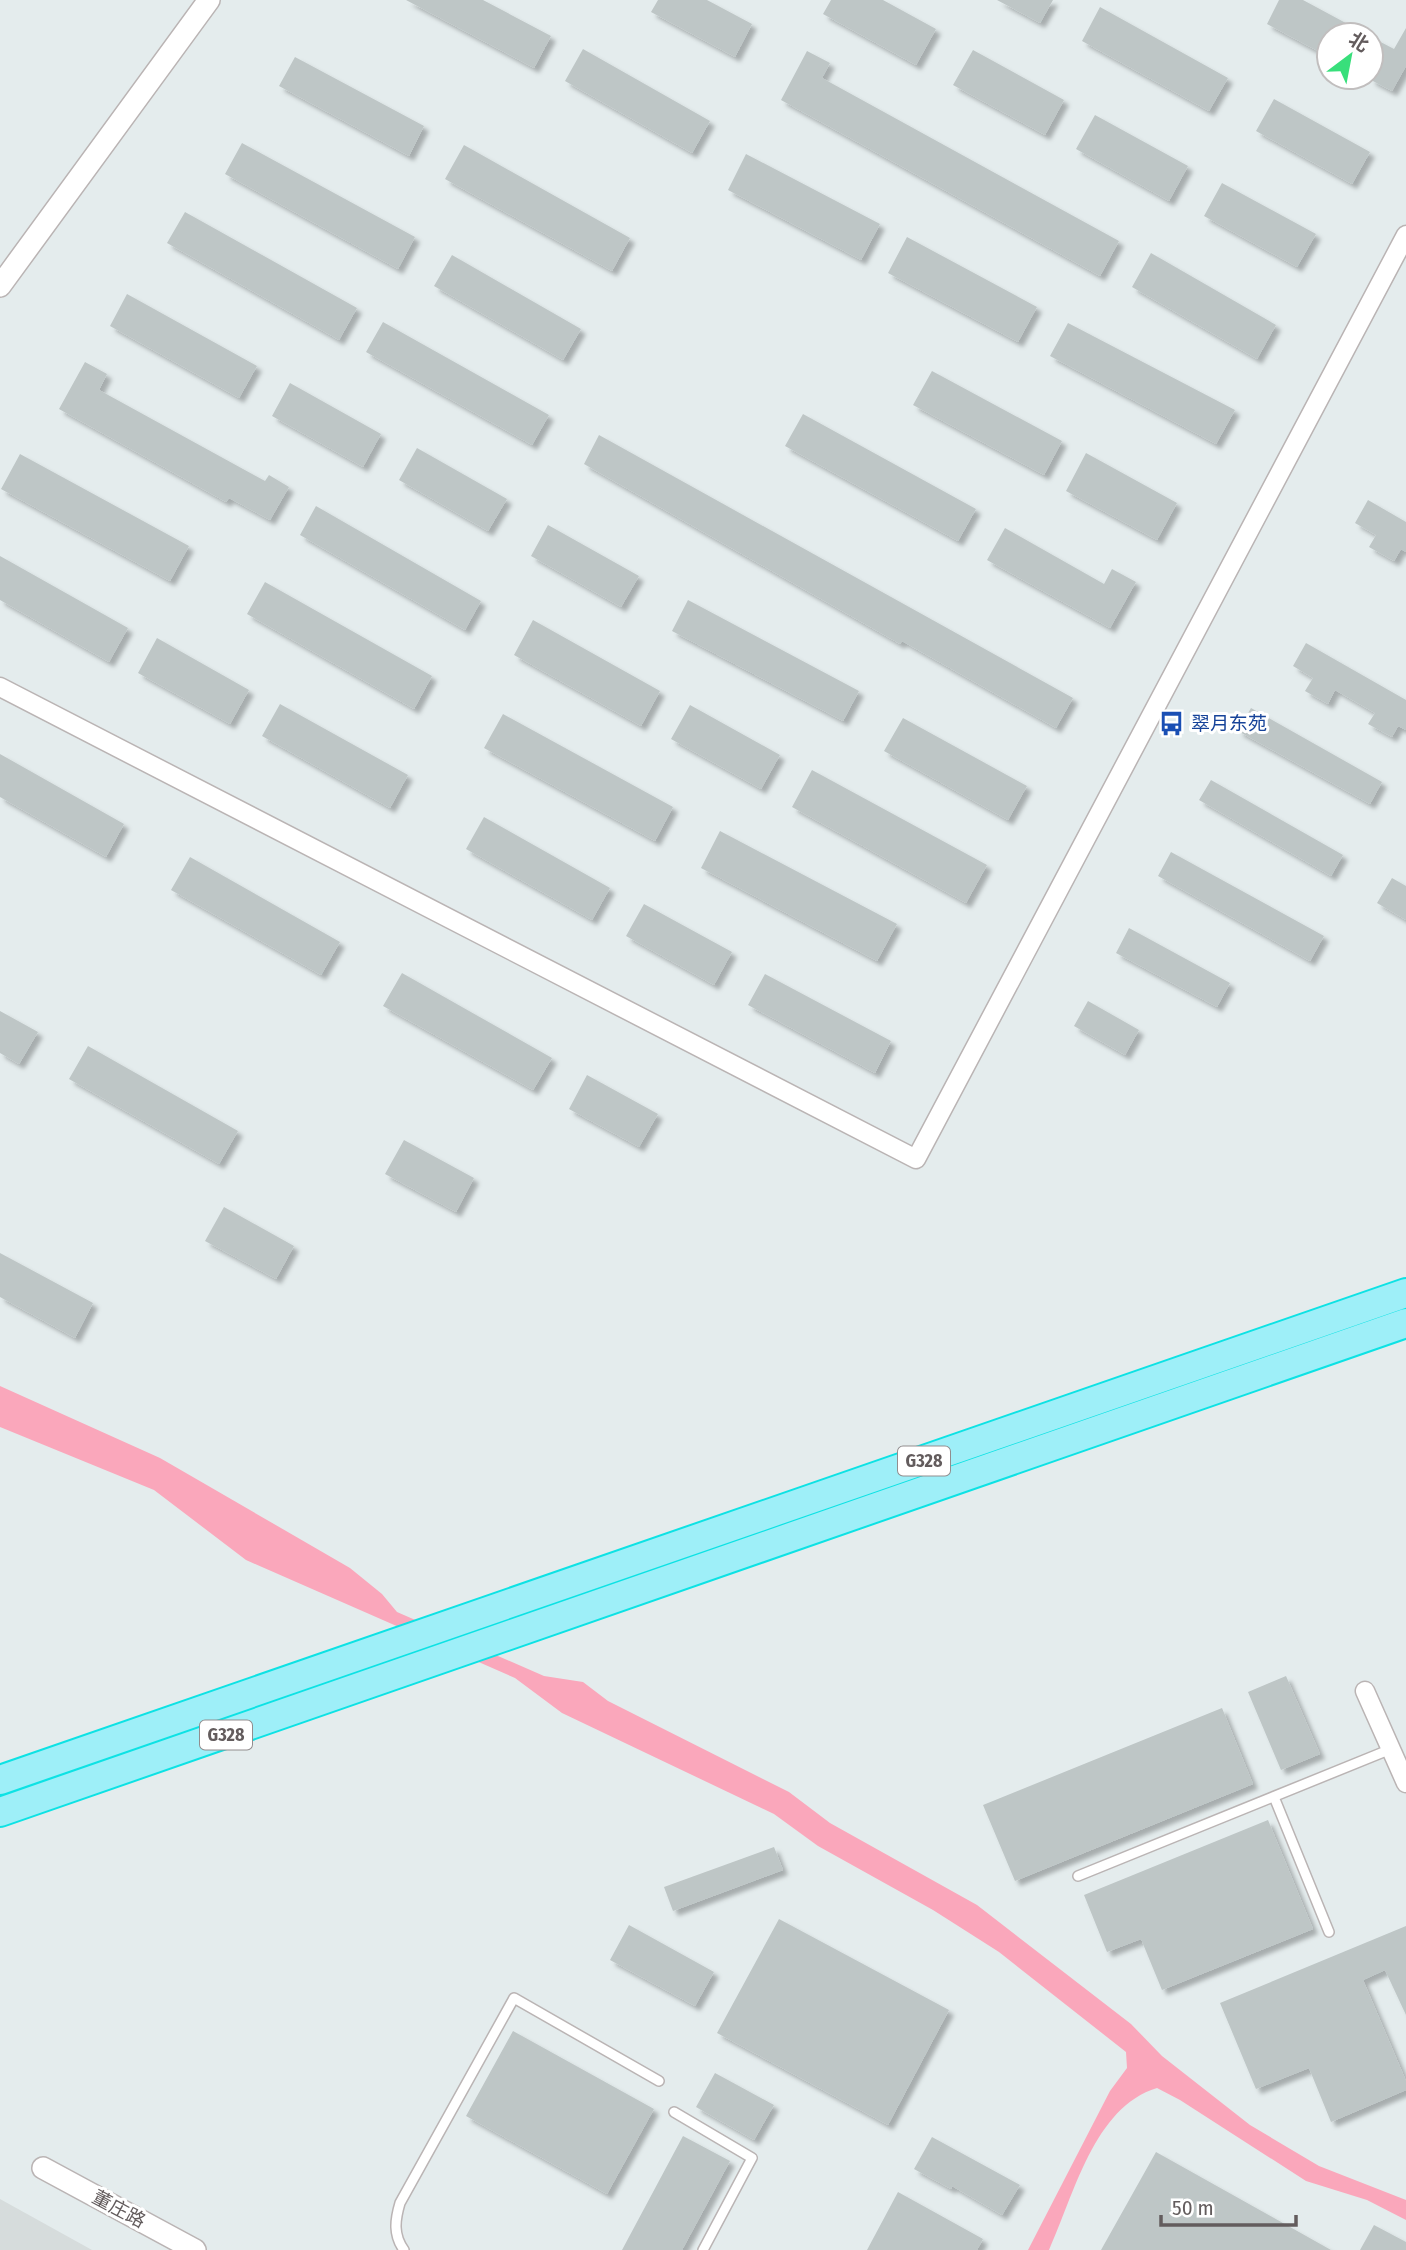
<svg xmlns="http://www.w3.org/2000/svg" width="1406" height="2250" viewBox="0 0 1406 2250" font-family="'Fira Sans Condensed','Noto Sans SC',sans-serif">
	<defs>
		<filter id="shadow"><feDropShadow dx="5" dy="5" stdDeviation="2" flood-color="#0004"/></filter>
	</defs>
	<rect width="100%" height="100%" fill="#e4eced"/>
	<path fill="#d6dcdc" d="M0 2199 92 2250H0Z"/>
	<path fill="#faa7bb" d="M0 1386 160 1458 350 1568 382 1594 397 1612 544 1676 583 1682 608 1701 789 1792 830 1823 977 1905 1131 2024 1162 2056 1250 2125 1319 2166 1406 2200V2220L1367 2200 1306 2181 1180 2100 1157 2088C1094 2107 1074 2195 1049 2250H1028L1110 2091 1127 2068 1126 2052 999 1952 933 1910 818 1846 774 1814 562 1713 515 1678 246 1560 154 1490 0 1427Z"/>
	<path fill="#bec6c6" filter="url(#shadow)" d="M406 0H483L551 36 534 68Z
		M658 0H707L752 24 735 57 651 12Z
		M831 0H883L936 29 916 65 823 14Z
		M997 0H1053L1040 23Z
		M1279 0H1303L1368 35H1329V57L1267 24Z
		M1100 7 1228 78 1209 111 1082 41Z
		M1406 28V66L1392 91 1371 80V37L1394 49Z
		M583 49 710 121 692 153 565 81Z
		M973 50 1064 100 1045 135 953 85Z
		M807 51 830 63 822 78 1119 241 1100 276 781 100Z
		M295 57 424 126 409 156 279 86Z
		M1274 99 1370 152 1352 184 1256 131Z
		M1095 115 1188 166 1169 201 1076 149Z
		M242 143 415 237 398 269 225 174Z
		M464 145 630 238 612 271 445 179Z
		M746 154 880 224 861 260 728 190Z
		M1222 183 1316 234 1297 267 1204 216Z
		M185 212 357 308 339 340 167 243Z
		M907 237 1037 307 1018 342 888 273Z
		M1151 253 1276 325 1257 359 1132 287Z
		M452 255 581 329 563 360 434 286Z
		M127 294 257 366 239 398 110 326Z
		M383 322 549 415 532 445 366 352Z
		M1068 323 1235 410 1216 444 1050 356Z
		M85 362 107 374 99 390 265 481 269 475 289 487 270 520 229 498 226 502 59 409Z
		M932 371 1062 441 1044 475 913 405Z
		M290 383 381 434 363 467 272 416Z
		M803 414 976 509 958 541 785 446Z
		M599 435 1073 698 1056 728 902 641 900 644 584 464Z
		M417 448 507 499 488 531 399 480Z
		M1086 453 1177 503 1157 540 1066 491Z
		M20 454 189 546 170 581 1 489Z
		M1368 500 1406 522V552L1401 549 1394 561 1369 547 1376 535 1355 523Z
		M316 506 481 601 465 630 300 535Z
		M548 525 639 576 621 607 531 556Z
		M1005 528 1104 584 1112 569 1136 582 1110 628 987 560Z
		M0 556 128 628 109 662 0 600Z
		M265 582 432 676 414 709 247 614Z
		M688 600 859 691 843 721 672 631Z
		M533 620 660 691 641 726 514 655Z
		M157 638 249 690 230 724 138 673Z
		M1306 643 1406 700V730L1398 726 1392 737 1368 724 1375 713 1335 690 1328 704 1305 691 1313 678 1293 666Z
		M280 704 408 775 390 808 262 736Z
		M690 705 780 755 761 789 671 739Z
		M1251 708 1382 782 1370 804 1238 731Z
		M503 714 673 807 655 841 484 748Z
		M903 718 1027 786 1008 820 884 751Z
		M0 754 124 824 106 857 0 797Z
		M812 770 987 865 966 903 792 807Z
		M1211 780 1343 855 1331 876 1199 800Z
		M484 817 610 888 592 920 466 849Z
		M720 831 897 924 877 961 701 868Z
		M1171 852 1324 936 1310 961 1158 876Z
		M190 857 340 942 321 975 171 890Z
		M1392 878 1406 886V920L1377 903Z
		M644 904 732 952 714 985 626 936Z
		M1129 928 1230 983 1217 1007 1116 953Z
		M402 973 552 1058 533 1090 383 1006Z
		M765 974 891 1041 875 1073 748 1005Z
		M1088 1001 1139 1030 1125 1055 1074 1026Z
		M0 1011 38 1032 19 1064 0 1053Z
		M88 1046 238 1131 219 1164 69 1079Z
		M587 1075 658 1114 639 1147 569 1109Z
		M404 1140 474 1178 456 1212 385 1174Z
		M224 1207 294 1246 276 1279 205 1241Z
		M0 1253 93 1303 75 1338 0 1297Z
		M1286 1676 1320 1754 1281 1770 1248 1692Z
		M1222 1708 1253 1784 1015 1881 983 1805Z
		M1268 1820 1313 1929 1162 1990 1141 1939 1107 1952 1084 1895Z
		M774 1847 783 1870 673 1911 664 1887Z
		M779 1919 949 2010 888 2125 717 2033Z
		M629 1925 714 1972 695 2006 610 1960Z
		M1406 1926V2015L1385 1970 1363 1980 1406 2081V2090L1331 2122 1309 2068 1256 2089 1220 2003Z
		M513 2031 654 2109 607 2194 466 2116Z
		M715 2073 774 2105 754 2140 696 2107Z
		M683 2136 730 2161 682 2250H622Z
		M932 2137 1020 2185 1002 2215 952 2186 951 2189 914 2169Z
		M1156 2152 1331 2250H1101Z
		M898 2192 983 2239 977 2250H867Z
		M1374 2225 1406 2242V2250H1360Z"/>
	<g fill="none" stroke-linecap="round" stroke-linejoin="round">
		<defs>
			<path id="service" d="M1274 1797 1329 1932
				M1078 1876 1391 1749
				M674 2112 752 2158 703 2250
				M404 2250C393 2235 395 2220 400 2203L514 1998 659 2081"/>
			<path id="minor" d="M0 687 916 1159 1406 235
				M1365 1691 1406 1783"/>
			<path id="tertiary" d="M0 286 209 0
				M43 2168 195 2250"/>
			<path id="trunk" d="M0 1780 1406 1293
				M0 1812 1406 1323"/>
		</defs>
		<use href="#service" stroke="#bab4b4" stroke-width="12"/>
		<use href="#minor" stroke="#bab4b4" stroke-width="21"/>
		<use href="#tertiary" stroke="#bab4b4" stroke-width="24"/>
		<use href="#trunk" stroke="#0de2e4" stroke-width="32"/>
		<use href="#service" stroke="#fff" stroke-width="9"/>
		<use href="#minor" stroke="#fff" stroke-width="18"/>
		<use href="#tertiary" stroke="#fff" stroke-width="21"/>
		<use href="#trunk" stroke="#9eeff8" stroke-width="28"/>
	</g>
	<defs>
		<symbol id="bus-bare" viewBox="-9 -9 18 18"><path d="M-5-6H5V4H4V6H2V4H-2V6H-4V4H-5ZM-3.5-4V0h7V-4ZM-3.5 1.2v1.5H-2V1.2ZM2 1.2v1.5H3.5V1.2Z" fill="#1a4fb4" stroke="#fff" stroke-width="2.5" paint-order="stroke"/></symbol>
	</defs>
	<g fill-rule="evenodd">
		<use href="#bus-bare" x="1154" y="706" width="35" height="35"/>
	</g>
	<g text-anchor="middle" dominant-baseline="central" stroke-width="6" stroke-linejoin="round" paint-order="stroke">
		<g fill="#fff" stroke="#928d8e" stroke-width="2">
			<rect x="898" y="1446.5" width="52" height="29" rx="5"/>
			<rect x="200" y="1720.5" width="52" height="29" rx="5"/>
		</g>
		<g font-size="18" font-weight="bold" fill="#635c5d">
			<text x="924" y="1461">G328</text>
			<text x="226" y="1735">G328</text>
		</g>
		<g font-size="19" fill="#164399" stroke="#fff" text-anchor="start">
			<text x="1191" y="723">翠月东苑</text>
		</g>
		<g font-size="19" fill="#635c5d" stroke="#fff">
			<text transform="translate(119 2209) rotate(28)">董庄路</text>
		</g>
	</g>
	<g transform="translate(1350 56) rotate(32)"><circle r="33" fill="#ffffff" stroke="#c1bebe" stroke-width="2"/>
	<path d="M0-5L12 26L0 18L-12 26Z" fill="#38df7b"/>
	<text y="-10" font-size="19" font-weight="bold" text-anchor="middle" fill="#635c5d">北</text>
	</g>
	<path d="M1161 2215v10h135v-10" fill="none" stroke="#635c5d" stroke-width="3.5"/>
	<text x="1172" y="2215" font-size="21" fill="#635c5d" stroke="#ffffff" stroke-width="5" paint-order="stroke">50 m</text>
</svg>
